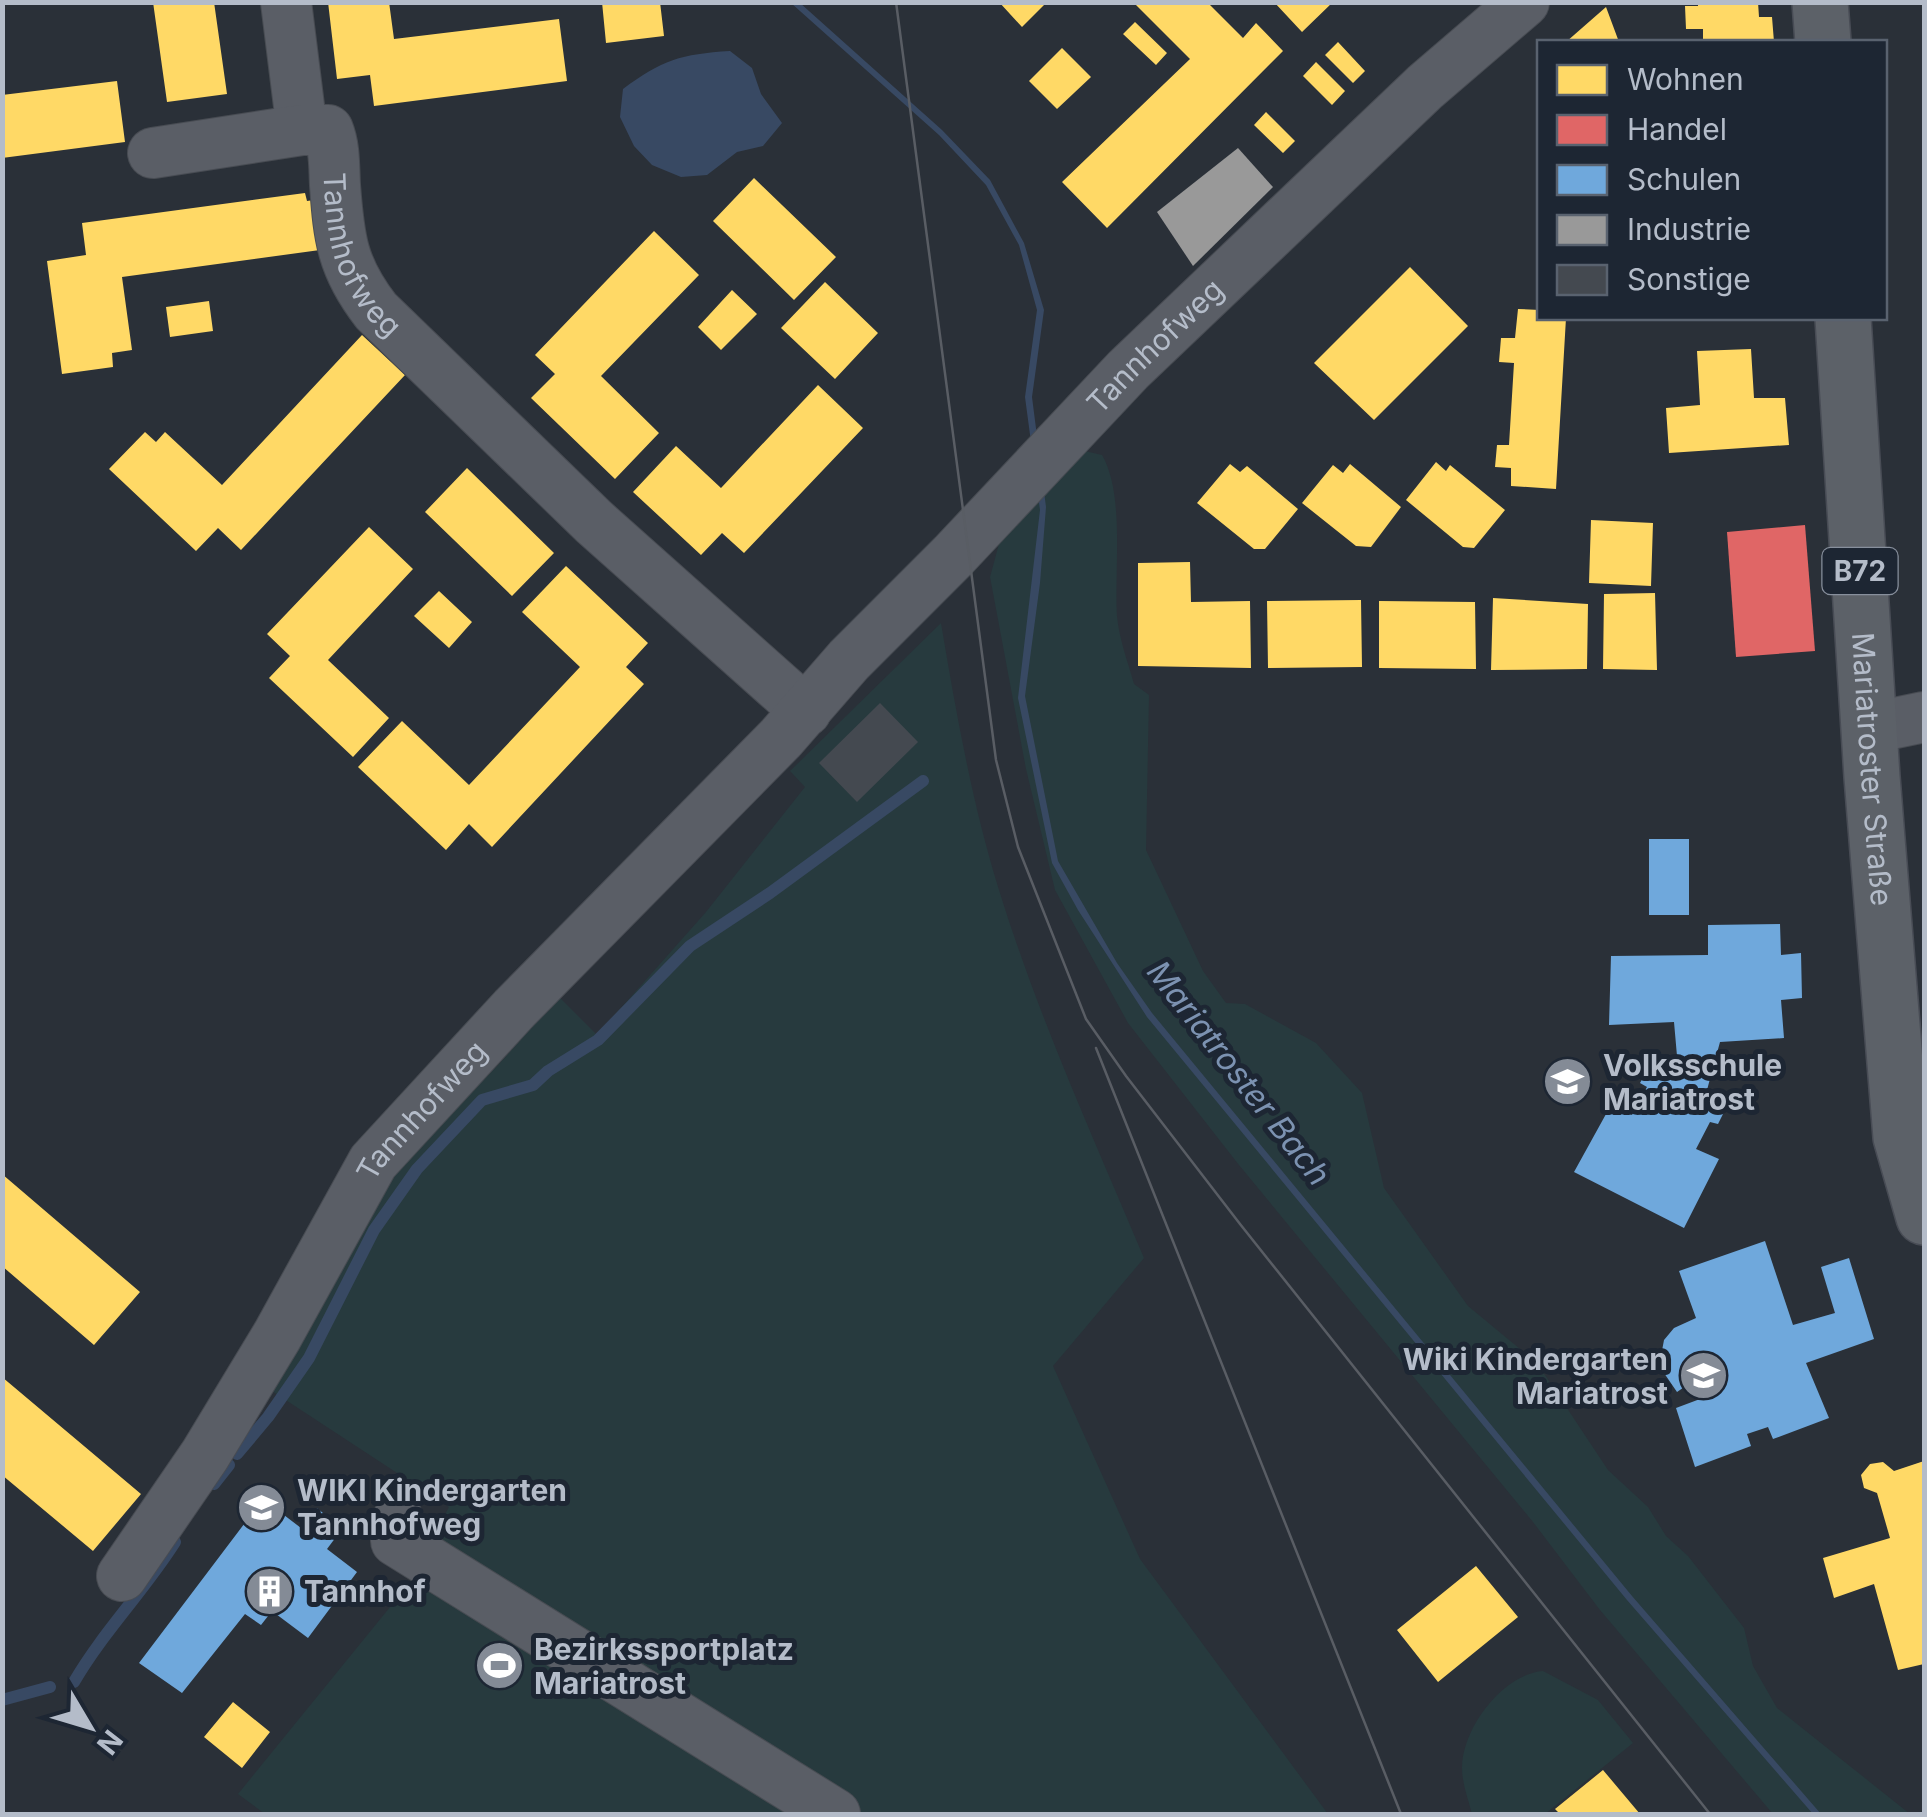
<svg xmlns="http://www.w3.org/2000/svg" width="1927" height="1817" viewBox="0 0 1927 1817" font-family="Inter,sans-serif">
	<rect width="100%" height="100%" fill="#2a3038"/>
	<path fill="#273a3e" d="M1076 449 1102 455C1125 494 1114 571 1117 616 1119 639 1128 662 1134 684L1149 695 1146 850 1203 971 1226 1003 1245 1004 1316 1043 1362 1093 1384 1188 1468 1306 1537 1363 1608 1470 1648 1507 1666 1536 1688 1556 1744 1628 1753 1666 1777 1708 1910 1814H1773L1600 1610 1533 1522 1239 1165 1128 1023 1055 890 1026 769 990 577 1006 518Z
		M941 623C956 712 972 803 999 890 1038 1016 1093 1137 1144 1258L1053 1366 1140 1559 1328 1814H265L238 1794 408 1585 449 1507 272 1391 393 1173 499 1064 559 997 597 1035 706 912 805 787 790 771Z
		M1543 1671 1598 1700 1633 1743 1545 1814H1472C1468 1799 1462 1783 1462 1768 1462 1728 1503 1674 1543 1671Z"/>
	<path fill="#384963" d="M791 3H800L942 130 990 180 1024 243 1044 310 1032 397 1046 507 1040 583 1025 696 1058 861 1117 963 1152 1013 1632 1596 1821 1814H1813L1627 1600 1147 1017 1078 910 1052 863 1018 698 1040 510 1025 397 1037 310 1019 245 986 185 939 135Z
		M730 51 752 68 761 94 782 123 763 146 737 152 707 175 681 177 652 165 634 146 620 117 623 89C662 60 681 54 730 51Z"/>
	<path fill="#ffd966" d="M153 2H214L227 94 167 102Z
		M328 2H389L394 39 559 19 567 81 374 106 370 75 337 79Z
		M602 2H660L664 36 606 43Z
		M999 2H1047L1022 27Z
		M1133 2H1207L1243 38 1256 23 1283 51 1107 228 1062 182 1190 59Z
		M1274 2H1333L1302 32Z
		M1698 2H1758L1759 17H1772L1774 42H1703V29H1686L1685 6H1698Z
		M1606 7 1619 42H1566Z
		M1135 22 1167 53 1156 65 1123 34Z
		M1338 42 1365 71 1353 83 1325 55Z
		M1062 48 1091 77 1057 109 1029 81Z
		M1316 62 1345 91 1332 105 1303 76Z
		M117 81 125 142 2 158V95Z
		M1266 112 1295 141 1283 153 1254 125Z
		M754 178 836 257 794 300 713 221Z
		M305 193 307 201 314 200 320 250 122 277 132 350 112 353 113 367 62 374 47 261 86 255 82 223Z
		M654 231 699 275 601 376 659 433 615 479 531 398 555 374 535 355Z
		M1410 267 1468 326 1374 420 1314 363Z
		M825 282 878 333 835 379 781 328Z
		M732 290 757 314 721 350 698 327Z
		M209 301 213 331 170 337 166 307Z
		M1518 309 1540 310V318H1566L1556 489 1511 486V468L1495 467 1497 445H1509L1514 363 1499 362 1501 338H1515Z
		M362 335 405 375 241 550 218 528 196 551 109 469 145 432 156 442 165 432 222 485Z
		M1751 349 1754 398H1785L1789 445 1669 453 1666 408 1700 405 1697 351Z
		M818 385 863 428 744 553 722 533 701 555 633 492 676 446 721 488Z
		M1436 462 1446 471 1450 465 1505 510 1474 548 1463 547 1406 500Z
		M1230 464 1240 472 1247 466 1298 509 1265 549H1254L1197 503Z
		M1350 464 1401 507 1371 547 1356 546 1302 503 1333 465 1343 473Z
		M467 468 554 553 512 596 425 512Z
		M1591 520 1653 523 1651 586 1589 583Z
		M369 527 413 569 328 660 389 718 353 757 269 678 290 656 267 634Z
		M1190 562 1191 602 1250 601 1251 668 1138 666V563Z
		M566 566 648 643 626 667 644 684 492 847 469 824 446 850 358 767 402 721 469 785 580 667 522 612Z
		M439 591 472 622 449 648 414 616Z
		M1655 593 1657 670 1603 669 1604 594Z
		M1493 598 1588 604 1587 669 1491 670Z
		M1361 600 1362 667 1268 668 1267 601Z
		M1379 601 1475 602 1476 669 1379 668Z
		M2 1174 140 1292 94 1345 2 1266Z
		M2 1377 141 1494 93 1551 2 1475Z
		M1924 1461V1664L1898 1670 1874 1584 1834 1598 1823 1558 1890 1538 1877 1493 1864 1488 1861 1475 1870 1464 1883 1462 1894 1471Z
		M1476 1566 1518 1617 1438 1682 1397 1630Z
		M233 1702 270 1732 242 1768 204 1737Z
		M1603 1770 1640 1814H1560L1555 1809Z"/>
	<path fill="#e06666" d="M1805 525 1815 651 1736 657 1727 532Z"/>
	<path fill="#6fa8dc" d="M1649 839H1689V915H1649Z
		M1780 924 1781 955 1801 953 1802 998 1781 1000 1784 1038 1720 1042 1707 1090 1729 1102 1718 1124 1710 1122 1696 1149 1719 1159 1684 1228 1574 1172 1611 1105 1632 1115 1647 1087 1640 1083 1652 1061 1672 1072 1677 1056 1674 1022 1609 1025 1611 956 1708 955V925Z
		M1765 1241 1793 1325 1835 1313 1821 1267 1849 1258 1874 1339 1806 1363 1829 1418 1773 1439 1768 1427 1747 1434 1751 1446 1695 1467 1676 1408 1700 1399 1693 1381 1677 1392 1664 1373 1661 1356 1664 1340 1674 1328 1696 1318 1679 1271Z
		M263 1499 301 1528 317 1508 342 1529 327 1549 357 1572 308 1638 272 1611 261 1625 245 1614 182 1693 139 1663Z"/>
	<path fill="#999" d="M1238 148 1273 187 1193 266 1157 212Z"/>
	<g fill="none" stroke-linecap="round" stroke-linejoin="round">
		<path stroke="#384963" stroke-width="12" d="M237 1454 268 1417 309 1358 374 1230 417 1169 482 1100 533 1085 548 1071 598 1040 690 946 770 893 923 781
			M214 1484 229 1465
			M74 1682C103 1632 144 1591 175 1542
			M2 1700 50 1687"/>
	</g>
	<path fill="#444950" d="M880 703 918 742 857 802 819 763Z"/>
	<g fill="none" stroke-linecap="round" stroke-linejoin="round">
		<defs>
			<g id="minor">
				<path d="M286 2 302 130"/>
				<path id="s1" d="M153 153 302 130H328C335 147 334 167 335 185 339 239 342 267 376 311L594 522 806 711"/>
				<path d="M1871 728 1924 717"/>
				<path d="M398 1519 396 1541 835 1814"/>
				<path id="s2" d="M122 1576 205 1455 277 1336 373 1162 514 1009 781 738 849 660 953 556 1128 370 1425 87 1524 2"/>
			</g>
			<g id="primary">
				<path d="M1820 2 1823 42"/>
				<path id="s3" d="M1843 318 1872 777 1901 1137 1924 1217"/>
			</g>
		</defs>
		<use href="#minor" stroke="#484c53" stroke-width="52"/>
		<use href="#primary" stroke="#484c55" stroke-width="58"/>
		<use href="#minor" stroke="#5a5e66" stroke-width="50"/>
		<use href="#primary" stroke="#5c6168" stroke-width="55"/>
		<path stroke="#595d64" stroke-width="2.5" d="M896 2 996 760 1018 847 1086 1019 1126 1076 1240 1224 1710 1814
			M1096 1048 1401 1814"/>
	</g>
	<defs>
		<symbol id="school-disc" viewBox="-11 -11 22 22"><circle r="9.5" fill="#848b96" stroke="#1d2633"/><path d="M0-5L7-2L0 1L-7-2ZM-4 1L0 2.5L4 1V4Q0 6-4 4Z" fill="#fff"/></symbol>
		<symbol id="building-disc" viewBox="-11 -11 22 22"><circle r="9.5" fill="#848b96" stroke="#1d2633"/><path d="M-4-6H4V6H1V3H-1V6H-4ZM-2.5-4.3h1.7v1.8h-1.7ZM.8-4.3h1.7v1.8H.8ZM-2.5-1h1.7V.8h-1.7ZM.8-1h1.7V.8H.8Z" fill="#fff"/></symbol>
		<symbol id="stadium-disc" viewBox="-11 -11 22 22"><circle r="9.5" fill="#848b96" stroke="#1d2633"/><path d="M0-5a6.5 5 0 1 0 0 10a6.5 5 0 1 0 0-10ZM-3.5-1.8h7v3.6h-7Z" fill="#fff"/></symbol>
	</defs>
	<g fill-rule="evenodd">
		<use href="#school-disc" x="1540" y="1054" width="55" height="55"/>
		<use href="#school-disc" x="1676" y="1348" width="55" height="55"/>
		<use href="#school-disc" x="234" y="1480" width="55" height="55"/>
		<use href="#building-disc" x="242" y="1564" width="55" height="55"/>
		<use href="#stadium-disc" x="472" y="1638" width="55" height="55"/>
	</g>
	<g text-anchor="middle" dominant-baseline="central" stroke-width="10" stroke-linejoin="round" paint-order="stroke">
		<rect fill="#1d2633" stroke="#878f9c" stroke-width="2.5" x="1822.5" y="548" width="75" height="46" rx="8"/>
		<g font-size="28" font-weight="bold" fill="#b4bcc9">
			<text x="1860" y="571">B72</text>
		</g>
		<g font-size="30" fill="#b4bcc9" stroke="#1d2633">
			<text stroke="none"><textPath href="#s1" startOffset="308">Tannhofweg</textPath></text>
			<text stroke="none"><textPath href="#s2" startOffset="1615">Tannhofweg</textPath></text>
			<text stroke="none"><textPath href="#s3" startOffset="452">Mariatroster Straße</textPath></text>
			<text stroke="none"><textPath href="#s2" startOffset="555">Tannhofweg</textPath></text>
		</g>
		<g font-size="30" font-weight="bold" fill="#b4bcc9" stroke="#1d2633" text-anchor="start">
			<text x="1603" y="1065">Volksschule<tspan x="1603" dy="34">Mariatrost</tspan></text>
			<text x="1668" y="1359" text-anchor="end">Wiki Kindergarten<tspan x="1668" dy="34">Mariatrost</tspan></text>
			<text x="297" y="1490">WIKI Kindergarten<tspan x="297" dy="34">Tannhofweg</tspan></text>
			<text x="304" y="1591">Tannhof</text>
			<text x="534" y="1649">Bezirkssportplatz<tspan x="534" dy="34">Mariatrost</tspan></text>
		</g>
		<g font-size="32" font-style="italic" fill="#7c92b1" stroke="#1d2633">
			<text transform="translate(1239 1073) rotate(52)">Mariatroster Bach</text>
		</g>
	</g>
	<rect width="1927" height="1817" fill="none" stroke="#b4bcc9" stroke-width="10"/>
	<rect x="1537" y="40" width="350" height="280" fill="#1d2633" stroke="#59626f" stroke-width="2.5"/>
	<rect x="1557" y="65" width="50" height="30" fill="#ffd966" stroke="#59626f" stroke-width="2.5"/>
	<text x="1627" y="90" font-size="30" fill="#b4bcc9">Wohnen</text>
	<rect x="1557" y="115" width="50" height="30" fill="#e06666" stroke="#59626f" stroke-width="2.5"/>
	<text x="1627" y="140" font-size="30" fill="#b4bcc9">Handel</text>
	<rect x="1557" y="165" width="50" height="30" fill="#6fa8dc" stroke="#59626f" stroke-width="2.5"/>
	<text x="1627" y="190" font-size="30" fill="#b4bcc9">Schulen</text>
	<rect x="1557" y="215" width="50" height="30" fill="#999999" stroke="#59626f" stroke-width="2.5"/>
	<text x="1627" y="240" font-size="30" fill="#b4bcc9">Industrie</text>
	<rect x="1557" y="265" width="50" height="30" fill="#444950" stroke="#59626f" stroke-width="2.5"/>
	<text x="1627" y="290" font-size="30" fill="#b4bcc9">Sonstige</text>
	<g transform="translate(90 1727) rotate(128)" stroke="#1d2633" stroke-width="8" paint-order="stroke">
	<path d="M0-8L18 38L0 25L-18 38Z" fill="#b4bcc9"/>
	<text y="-15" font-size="28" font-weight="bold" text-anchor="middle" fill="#b4bcc9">N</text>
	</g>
</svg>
